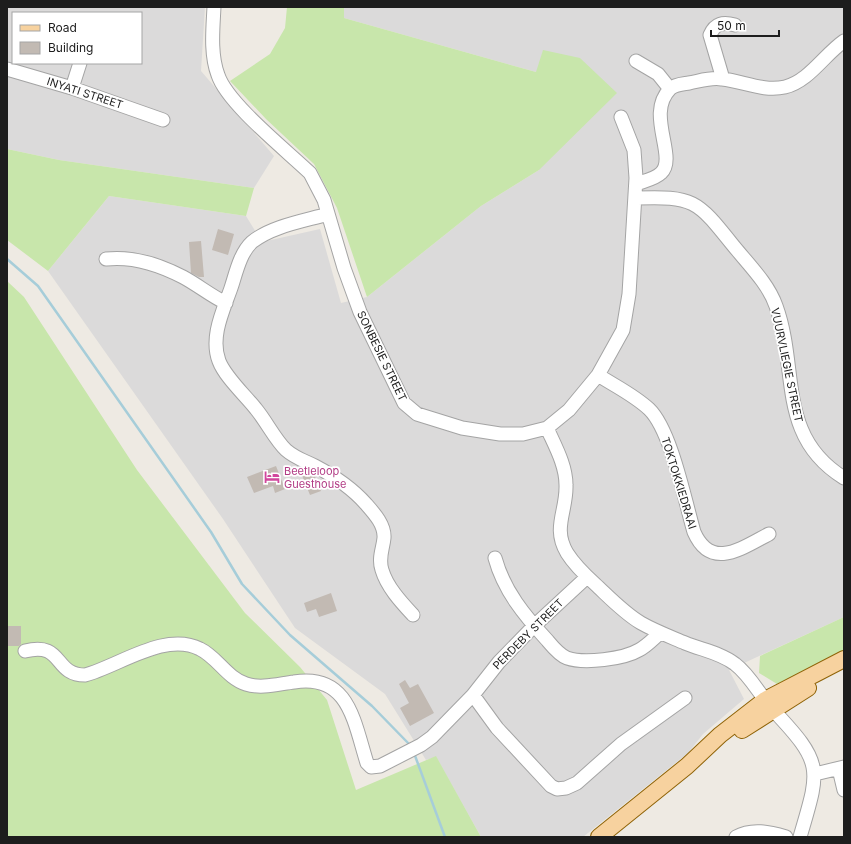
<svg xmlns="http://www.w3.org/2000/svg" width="851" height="844" viewBox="0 0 851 844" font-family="Inter,sans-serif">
	<rect width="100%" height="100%" fill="#eeeae3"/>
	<path fill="#dbdada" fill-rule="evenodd" d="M7 7H205L201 71 274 156 254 188 59 160 7 149ZM13 13H141V63H13Z
		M344 7H844V617L729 670 744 699 703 734 688 753 583 837H481L436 757 426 760 385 694 295 628 223 519 48 271 109 196 246 216 262 242 320 229 341 303 367 297 481 206 539 170 536 72 344 18Z"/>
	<path fill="#c8e6ab" d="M287 7H344V18L536 72 543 50 580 58 617 93 539 170 481 206 367 297 337 208 314 164 266 119 230 81 270 54 285 28Z
		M7 149 59 160 254 188 246 216 109 196 48 271 7 240Z
		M7 281 24 297 137 470 245 613 300 667 327 700 356 790 436 756 481 837H7Z
		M844 617V652L777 684 759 673 760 656Z"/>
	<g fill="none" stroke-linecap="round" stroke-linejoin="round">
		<path stroke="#a6cdd9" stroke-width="2.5" d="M7 259 38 286 211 532 242 584 290 635 372 706 410 745
			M414 753 445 837"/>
	</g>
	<path fill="#c2bab3" d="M218 229 234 234 228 255 212 250Z
		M201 241 204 277H199L191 273 189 242Z
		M276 466 285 489 275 493 273 486 254 493 247 477Z
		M306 471 314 474 321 491 310 495 301 473Z
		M331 593 337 611 319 617 316 609 307 612 304 603Z
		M7 626H21V644L19 646H7Z
		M405 680 410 688 418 684 434 713 410 726 400 708 409 703 399 684Z"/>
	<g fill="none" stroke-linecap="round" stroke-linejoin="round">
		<defs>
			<path id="minor" d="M214 7C213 28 210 54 218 75 227 103 286 150 310 173L324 200 344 268 360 312 404 403 417 414 462 428 500 434H523L547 428 569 410 598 375 623 330 629 294 636 178 634 150 621 117
				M636 61 658 74 670 89
				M7 69 72 88 163 120
				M723 79 710 35C715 23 723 22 735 25
				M72 88 80 63
				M636 184C644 181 655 179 661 173 678 157 645 114 670 89 675 84 683 84 689 83 700 81 711 77 722 79 743 81 763 92 785 87 809 81 824 55 844 41
				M636 198C693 196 697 200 732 244 748 264 768 283 776 306 799 369 776 436 844 478
				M328 214C304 221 272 226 252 242 240 253 236 273 231 288 223 311 210 337 219 361 225 377 245 395 256 409 266 421 276 441 286 450 295 458 305 461 315 466 334 476 352 488 366 504 374 513 385 525 384 538 383 549 378 558 382 570 387 587 401 602 413 615
				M106 259C132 256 160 265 183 277 198 285 211 296 226 303
				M598 375C615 386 634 395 649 409 671 430 685 501 694 532 711 571 742 548 769 534
				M547 428C555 446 566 465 566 485 567 511 552 528 567 553 574 564 585 575 595 584 610 598 624 613 641 623 655 631 671 637 685 643 702 650 721 653 735 664 751 676 760 696 774 711 824 764 820 769 800 837
				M495 558C504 591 525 616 547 640 552 646 559 655 567 658 584 664 624 659 639 650 647 646 653 639 660 633
				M25 651C64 641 53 675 85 675 119 666 165 631 200 649 217 657 227 678 246 684 261 689 278 684 294 682 349 673 354 722 367 763L371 767 380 766 421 745 432 737 473 695 499 662 534 626 587 577
				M473 695 497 728 551 786 557 789 566 788 577 783 621 744 685 698
				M839 769 844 790
				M815 774 844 767
				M736 837C752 828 769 832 786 837"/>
			<path id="major" d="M742 730 808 688
				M599 837 687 766 720 735 765 700 844 659"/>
		</defs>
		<use href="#minor" stroke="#a4a4a4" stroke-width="15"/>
		<use href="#major" stroke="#8f6307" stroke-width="18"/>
		<use href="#minor" stroke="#fff" stroke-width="13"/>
		<use href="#major" stroke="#f7d29f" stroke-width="16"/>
	</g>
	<defs>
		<symbol id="hotel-bare" viewBox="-9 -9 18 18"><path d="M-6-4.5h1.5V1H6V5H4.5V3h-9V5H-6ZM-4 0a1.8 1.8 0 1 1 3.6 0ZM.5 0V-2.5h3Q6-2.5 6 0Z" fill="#d1479c" stroke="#fff" stroke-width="2.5" paint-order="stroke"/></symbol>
	</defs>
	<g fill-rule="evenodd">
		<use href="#hotel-bare" x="261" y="466" width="22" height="22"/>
	</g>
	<g text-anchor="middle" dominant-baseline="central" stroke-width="3.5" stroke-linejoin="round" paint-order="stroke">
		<g font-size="11" fill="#1d1d1d" stroke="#fff">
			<text transform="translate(85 93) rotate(18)">INYATI STREET</text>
			<text transform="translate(382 356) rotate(64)">SONBESIE STREET</text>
			<text transform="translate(787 365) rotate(78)">VUURVLIEGIE STREET</text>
			<text transform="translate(679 483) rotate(73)">TOKTOKKIEDRAAI</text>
			<text transform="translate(528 634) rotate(-45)">PERDEBY STREET</text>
		</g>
		<g font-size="11" fill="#b23c85" stroke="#fff" text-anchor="start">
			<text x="284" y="471">Beetleloop<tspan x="284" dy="13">Guesthouse</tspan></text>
		</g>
	</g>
	<rect width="851" height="844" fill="none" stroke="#1d1d1d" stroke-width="16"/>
	<rect x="12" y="12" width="130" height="52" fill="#ffffff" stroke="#a5a5a5"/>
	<rect x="20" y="25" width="20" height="6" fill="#f7d29f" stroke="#a5a5a5"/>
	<text x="48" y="32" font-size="12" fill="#1d1d1d">Road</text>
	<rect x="20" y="42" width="20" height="12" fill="#c2bab3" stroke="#a5a5a5"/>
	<text x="48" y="52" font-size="12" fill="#1d1d1d">Building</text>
	<path d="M711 30v6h68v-6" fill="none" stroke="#1d1d1d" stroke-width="2"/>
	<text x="717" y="30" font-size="12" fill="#1d1d1d" stroke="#ffffff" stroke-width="3" paint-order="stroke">50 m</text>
</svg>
